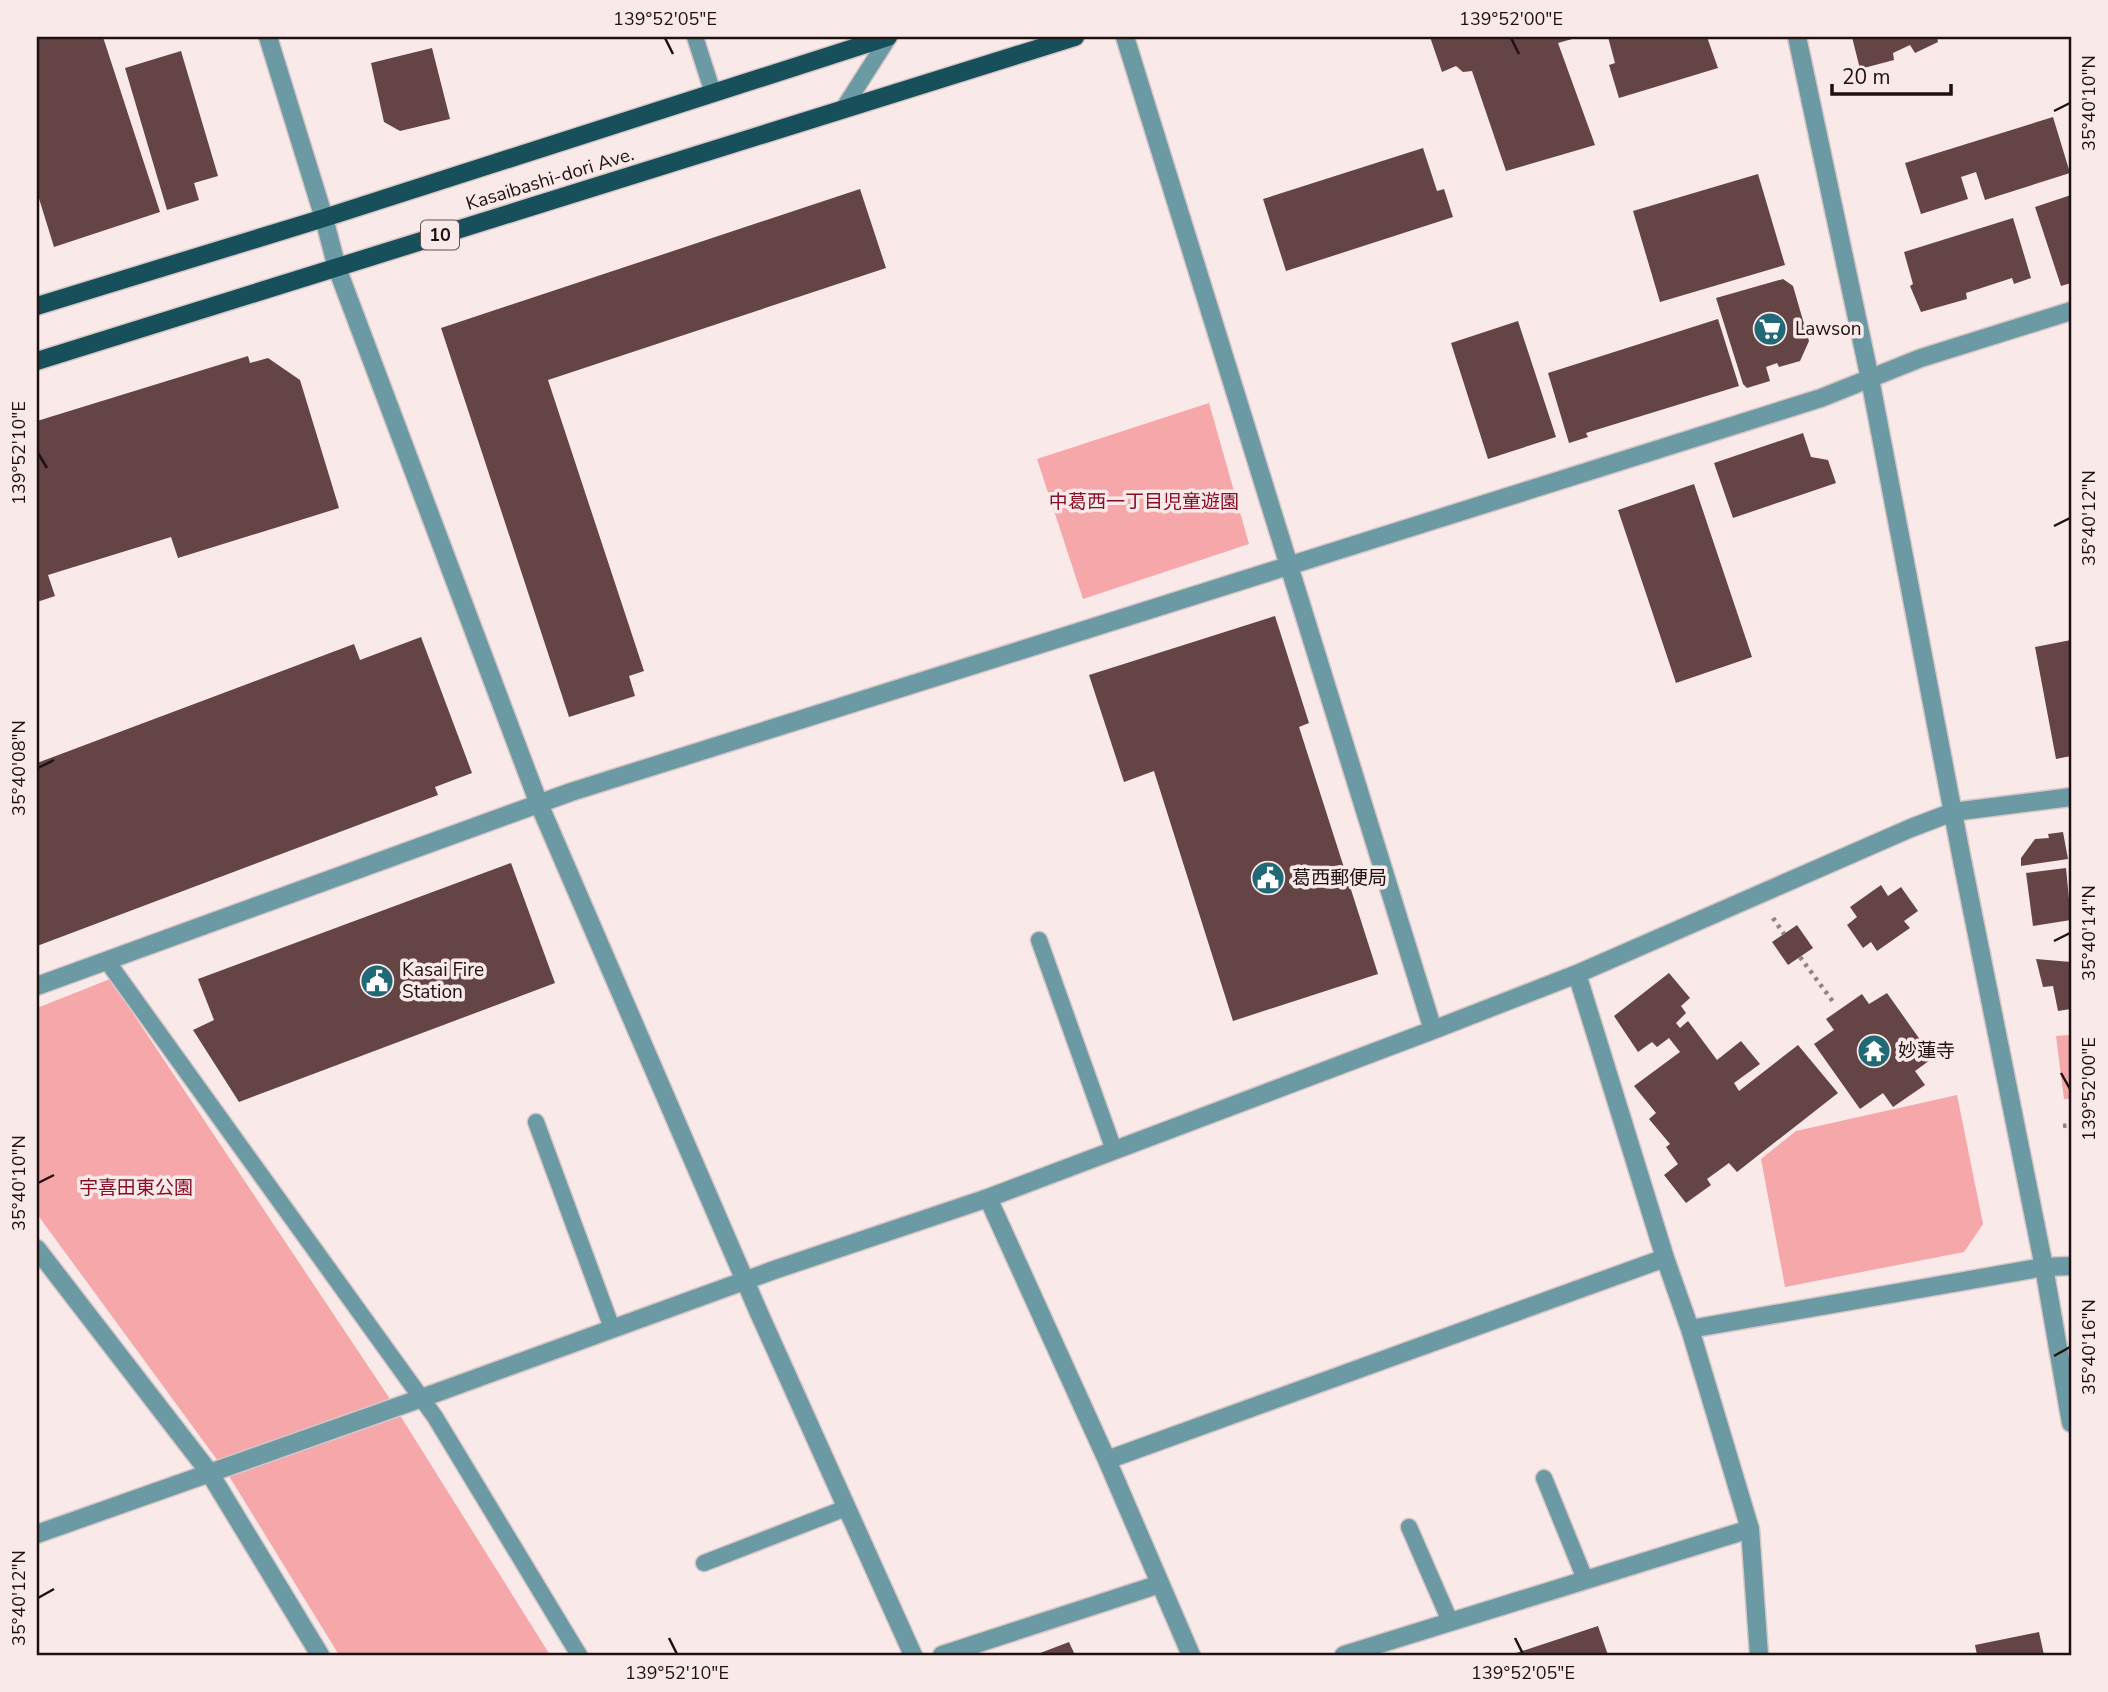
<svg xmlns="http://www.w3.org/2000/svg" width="2108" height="1692" viewBox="0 0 2108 1692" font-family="'Nunito Sans','Noto Sans JP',sans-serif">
	<rect width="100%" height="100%" fill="#fae9e9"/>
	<path fill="#f5a7a9" d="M1209 403 1249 544 1083 599 1037 459Z
		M110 979 386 1393 550 1655H339L229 1476 37 1214V1008Z
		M2071 1035V1099H2064L2056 1036Z
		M1957 1095 1983 1224 1964 1252 1785 1287 1761 1159 1796 1131Z"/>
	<path fill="#654445" d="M37 37H103L160 212 54 247 37 192Z
		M1430 37H1579L1558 43 1595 145 1506 171 1472 71 1463 72 1456 66 1442 72Z
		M1608 37H1707L1718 68 1619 98 1609 65 1615 63Z
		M1852 37H1937L1938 42 1915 53 1910 45 1893 53 1894 60 1860 69Z
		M432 48 450 119 400 131 384 122 371 63Z
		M181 51 218 176 194 183 199 200 167 210 125 68Z
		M2053 117 2070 173 1985 200 1976 172 1961 177 1968 199 1921 214 1905 163Z
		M1423 148 1437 191 1444 189 1453 217 1286 271 1263 199Z
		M1758 174 1785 265 1660 302 1633 211Z
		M860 189 886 268 548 380 644 671 629 676 635 696 569 717 441 328Z
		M2071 195V283L2061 286 2035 207Z
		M2013 218 2031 278 2014 284 2012 278 1966 293 1967 299 1921 312 1910 286 1913 284 1904 252Z
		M1783 279 1793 286 1809 341 1800 361 1779 367 1777 363 1766 367 1770 381 1747 388 1743 384 1716 298Z
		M1718 319 1739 386 1586 433 1588 437 1569 443 1548 373Z
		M1518 321 1556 437 1488 459 1451 343Z
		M248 356 250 363 268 358 300 380 339 508 178 558 171 537 48 575 55 596 37 602V421Z
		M1803 433 1811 457 1828 460 1836 483 1733 518 1714 463Z
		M1694 484 1752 657 1676 683 1618 510Z
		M1275 616 1309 723 1299 727 1378 974 1233 1021 1154 771 1124 782 1089 675Z
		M421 637 472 773 435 787 438 795 37 946V763L354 644 360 660Z
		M2071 640V756L2056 759 2035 647Z
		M2063 832 2068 859 2021 866V858L2035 839 2049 838 2048 834Z
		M511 863 555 983 239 1102 193 1030 214 1020 198 979Z
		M2066 868 2071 920 2033 926 2026 873Z
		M1881 885 1888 896 1901 887 1918 911 1904 921 1910 928 1877 951 1871 942 1863 948 1847 925 1857 917 1850 907Z
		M1797 925 1813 948 1788 965 1772 942Z
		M2036 959 2071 962V1009L2058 1011 2053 986 2043 987Z
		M1669 973 1690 998 1681 1006 1686 1013 1676 1023 1680 1028 1688 1021 1717 1060 1741 1041 1760 1064 1734 1083 1739 1091 1798 1045 1838 1093 1737 1172 1729 1163 1707 1179 1711 1185 1686 1203 1664 1175 1678 1164 1666 1147 1670 1144 1649 1119 1656 1113 1634 1086 1680 1052 1669 1038 1657 1047 1652 1042 1638 1052 1614 1016Z
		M1887 993 1933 1058 1915 1071 1925 1085 1893 1107 1883 1093 1860 1109 1814 1044 1834 1030 1826 1019 1862 994 1869 1004Z
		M1598 1626 1608 1655H1510Z
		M2039 1632 2044 1655H1977L1975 1645Z
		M1069 1642 1075 1655H1035Z"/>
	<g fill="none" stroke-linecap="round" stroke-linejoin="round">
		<defs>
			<path id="service" d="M695 37 713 93
				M843 109 889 37
				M1039 940 1114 1150
				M107 961 435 1417 579 1655
				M536 1122 612 1328
				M1544 1478 1585 1579
				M1409 1527 1450 1621
				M704 1563 846 1508"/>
			<path id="minor" d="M1125 37 1433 1030
				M337 268 539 804 759 1313 913 1655
				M1577 974 1665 1258 1690 1329 1750 1529 1759 1655
				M37 986 571 792 1821 398 1921 358 2071 311
				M988 1198 1107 1460 1191 1655
				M37 1249 209 1472 320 1655
				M1690 1329 2044 1267 2071 1266
				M1107 1460 1665 1258
				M37 1534 422 1398 777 1269 988 1198 1433 1030 1577 974 1911 828 1953 812 2071 797
				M942 1655 1160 1584
				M1344 1655 1750 1529"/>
			<path id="tertiary" d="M268 37 324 218 337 268
				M1797 37 1870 379 1962 860 2044 1267 2071 1423"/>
			<path id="primary" d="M37 306 324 218 888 37
				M37 361 1075 37"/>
		</defs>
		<use href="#service" stroke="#d7c6c6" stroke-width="19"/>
		<use href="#minor" stroke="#d7c6c6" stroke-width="21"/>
		<use href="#tertiary" stroke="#d7c6c6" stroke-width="21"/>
		<use href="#primary" stroke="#d7c6c6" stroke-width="21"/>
		<path stroke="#928383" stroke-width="4.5" stroke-dasharray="3.5 5" stroke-linecap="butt" d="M1773 918 1784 934
			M1800 957 1834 1003
			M2063 1126 2071 1125"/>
		<use href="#service" stroke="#6b9aa5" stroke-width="16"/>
		<use href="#minor" stroke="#6b9aa5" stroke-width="18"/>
		<use href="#tertiary" stroke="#6b9aa5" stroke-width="18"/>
		<use href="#primary" stroke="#17505b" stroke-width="18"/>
	</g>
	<path fill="none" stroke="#1e1111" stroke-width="2.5" d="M665 38 673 54M1511 38 1519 54M2054 111 2070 103M38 453 47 468M2054 526 2070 518M38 768 54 760M2054 941 2070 933M2061 1073 2070 1089M38 1183 54 1175M2054 1356 2070 1347M38 1598 54 1589M669 1638 677 1654M1515 1638 1523 1654"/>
	<defs>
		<symbol id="supermarket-disc" viewBox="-11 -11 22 22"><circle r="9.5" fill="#226977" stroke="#fae9e9"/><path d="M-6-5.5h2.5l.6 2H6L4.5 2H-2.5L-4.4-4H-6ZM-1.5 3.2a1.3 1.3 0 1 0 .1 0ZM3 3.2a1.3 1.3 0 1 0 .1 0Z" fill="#fff"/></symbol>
		<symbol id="civic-disc" viewBox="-11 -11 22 22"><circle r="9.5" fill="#226977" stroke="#fae9e9"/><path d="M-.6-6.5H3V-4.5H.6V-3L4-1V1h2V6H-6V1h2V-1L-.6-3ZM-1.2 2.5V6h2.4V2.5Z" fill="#fff"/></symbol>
		<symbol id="temple-disc" viewBox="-11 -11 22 22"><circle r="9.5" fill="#226977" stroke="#fae9e9"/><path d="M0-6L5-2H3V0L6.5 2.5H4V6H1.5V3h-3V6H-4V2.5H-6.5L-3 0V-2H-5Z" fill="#fff"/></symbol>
	</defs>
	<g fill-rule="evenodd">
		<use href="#supermarket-disc" x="1751" y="310" width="38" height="38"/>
		<use href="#civic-disc" x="1249" y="859" width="38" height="38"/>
		<use href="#civic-disc" x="358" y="962" width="38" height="38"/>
		<use href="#temple-disc" x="1855" y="1032" width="38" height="38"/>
	</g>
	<g text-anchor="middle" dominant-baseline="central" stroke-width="7" stroke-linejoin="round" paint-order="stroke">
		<rect fill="#fae9e9" stroke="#605252" stroke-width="2" x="421" y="220.5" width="38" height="29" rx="5"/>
		<g font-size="18" font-weight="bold" fill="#1e1111">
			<text x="440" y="235">10</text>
		</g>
		<g font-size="19" fill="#1e1111" stroke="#fae9e9">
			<text transform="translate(550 179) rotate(-17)">Kasaibashi-dori Ave.</text>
		</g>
		<g font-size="19" fill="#1e1111" stroke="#fae9e9" text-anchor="start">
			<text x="1795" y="329">Lawson</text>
			<text x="1292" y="878">葛西郵便局</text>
			<text x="402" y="970">Kasai Fire<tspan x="402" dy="22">Station</tspan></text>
			<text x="1898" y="1051">妙蓮寺</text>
		</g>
		<g font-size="19" fill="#840f27" stroke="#fae9e9">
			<text x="1144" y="502">中葛西一丁目児童遊園</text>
			<text x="136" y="1188">宇喜田東公園</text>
		</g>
	</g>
	<rect width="2108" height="1692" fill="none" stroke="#fae9e9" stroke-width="77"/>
	<path d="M1832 84v10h119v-10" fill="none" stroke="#1e1111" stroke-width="3.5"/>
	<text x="1842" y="84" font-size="21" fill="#1e1111" stroke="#fae9e9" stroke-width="5" paint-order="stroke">20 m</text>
	<rect x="38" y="38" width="2032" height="1616" fill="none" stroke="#1e1111" stroke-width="2.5"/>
	<g font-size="18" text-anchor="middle" fill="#1e1111">
		<text x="665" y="25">139°52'05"E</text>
		<text x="1511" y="25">139°52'00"E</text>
		<text transform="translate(2089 103) rotate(-90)" y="6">35°40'10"N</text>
		<text transform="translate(19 453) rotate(-90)" y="6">139°52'10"E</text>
		<text transform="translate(2089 518) rotate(-90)" y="6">35°40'12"N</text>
		<text transform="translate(19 768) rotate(-90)" y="6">35°40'08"N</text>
		<text transform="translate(2089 933) rotate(-90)" y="6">35°40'14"N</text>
		<text transform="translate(2089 1089) rotate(-90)" y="6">139°52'00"E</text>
		<text transform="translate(19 1183) rotate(-90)" y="6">35°40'10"N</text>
		<text transform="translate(2089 1347) rotate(-90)" y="6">35°40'16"N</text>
		<text transform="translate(19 1598) rotate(-90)" y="6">35°40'12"N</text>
		<text x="677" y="1679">139°52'10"E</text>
		<text x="1523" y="1679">139°52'05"E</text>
	</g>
</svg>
